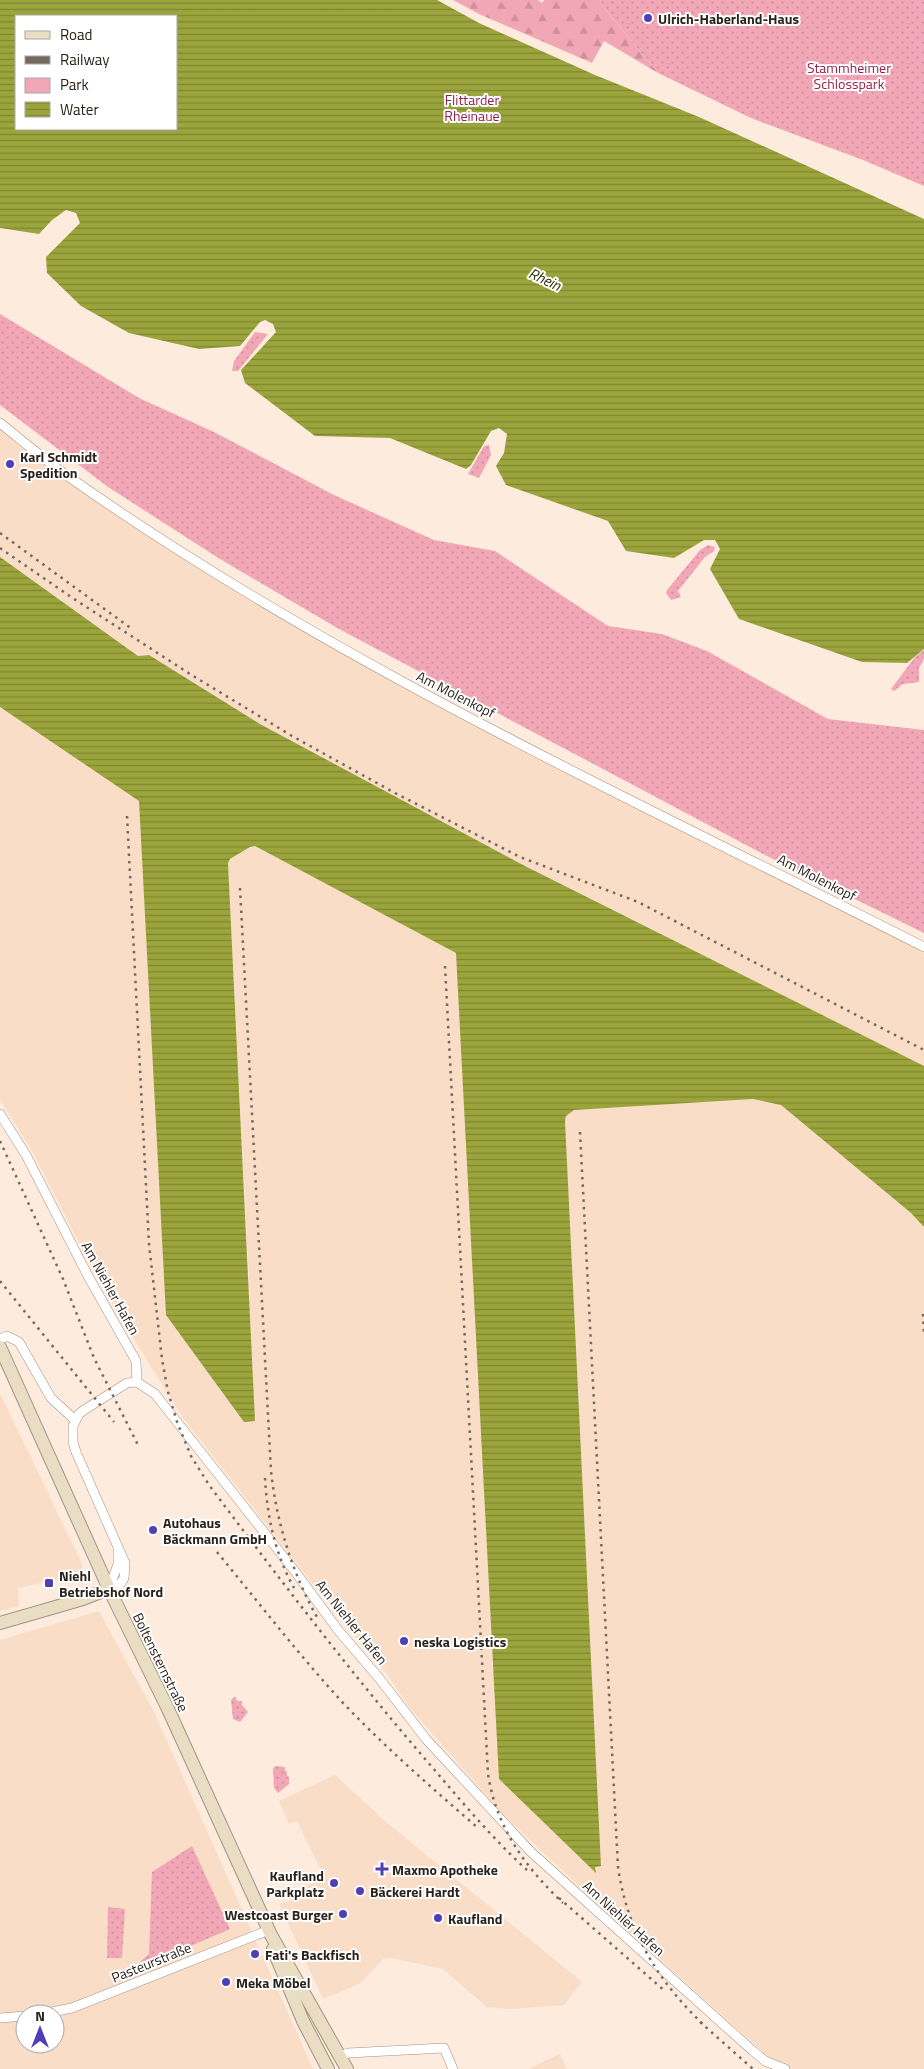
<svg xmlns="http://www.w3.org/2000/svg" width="924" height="2069" viewBox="0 0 924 2069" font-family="'Titillium Web',sans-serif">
	<defs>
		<pattern id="green-dots" width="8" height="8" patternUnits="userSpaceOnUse" patternTransform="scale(1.25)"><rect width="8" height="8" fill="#f2a7b7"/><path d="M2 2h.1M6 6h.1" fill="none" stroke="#d08f9d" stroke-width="1.8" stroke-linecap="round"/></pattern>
		<pattern id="forest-firs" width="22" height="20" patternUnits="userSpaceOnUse" patternTransform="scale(1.25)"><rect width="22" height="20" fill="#f2a7b7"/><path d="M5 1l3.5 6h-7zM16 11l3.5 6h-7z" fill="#d08f9d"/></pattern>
		<pattern id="water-rules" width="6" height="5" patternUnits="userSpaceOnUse" patternTransform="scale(1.25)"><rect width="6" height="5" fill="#9ba53c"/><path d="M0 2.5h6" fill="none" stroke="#7f8632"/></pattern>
	</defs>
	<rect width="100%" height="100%" fill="#fdebdd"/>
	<path fill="#faddc6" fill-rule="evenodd" d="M0 429 63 477 198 568 296 626 924 953V1066L525 866 260 724 149 655 138 656 0 557Z
		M0 707 139 801 166 1315 250 1299 228 863 230 860 250 847 255 846 456 953 472 1232 493 1670 596 1872 595 1867 601 1865 565 1121 566 1116 574 1110 753 1099 769 1101 781 1105 911 1213 924 1227V2069H776L761 2050 648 1949 536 1846 501 1812 409 1707 387 1674 345 1625 183 1418 124 1323 94 1272 32 1151 0 1100Z
		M0 1393 83 1566 77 1575 18 1588 19 1606 0 1611Z
		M99 1611 155 1714 313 2069H0V1640ZM25 2014H55V2044H25Z
		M335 1775 386 1822 582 1982 564 2005 511 2009 487 2007 443 1969 391 1958 383 1959 361 1983 323 1999 279 1904 309 1894 306 1886 325 1878 297 1821 289 1824 279 1801Z
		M560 2054 567 2069H528Z"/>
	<path fill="url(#green-dots)" d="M600 0H924V186L863 160 751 118 658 73 604 8Z
		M0 314 139 398 214 432 334 495 434 540 495 551 608 626 662 634 707 651 828 719 924 730V933L767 856 339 629 220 559 108 487 0 405Z
		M255 332 268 334 238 371H232L234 361Z
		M489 445 491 455 479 478 468 474 484 446Z
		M708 545 715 547 714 551 705 557 678 591 681 597 671 600 666 593 667 590 700 550Z
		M924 650V659L919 668V682L903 684 894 691 891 689 915 657Z
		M234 1697H236L237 1701H242V1705L248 1712 240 1722 233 1719 231 1700Z
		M275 1766 285 1767V1771H287V1776L289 1777V1784L278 1793 274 1788 273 1769Z
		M192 1846 230 1929 142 1967 141 1961 149 1954 152 1872Z
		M108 1907 125 1909 122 1958H107Z"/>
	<path fill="url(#forest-firs)" d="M453 0H538L542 3 544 0H600L604 8 658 73 604 41 592 63 479 14Z"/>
	<path fill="url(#water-rules)" fill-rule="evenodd" d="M0 0H437L479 23 595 75 699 117 924 219V649L907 663 862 662 739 619 710 569 720 549 715 540H704L674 558 626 551 608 521 506 485 496 466 504 453 507 434 499 428 491 431 471 465 466 469 390 438 315 436 245 383 241 370 276 332 273 324 265 320 260 322 240 346 199 349 129 333 81 306 47 273 46 257 80 223 76 213 66 210 52 220 39 234 0 228ZM16 16H176V129H16Z
		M0 557 138 656 149 655 260 724 525 866 924 1066V1227L911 1213 781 1105 753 1099 574 1110 566 1116 565 1121 601 1866 595 1867 596 1873 499 1779 456 953 255 846 250 847 230 859 228 863 255 1421 244 1422 166 1315 139 801 0 707Z"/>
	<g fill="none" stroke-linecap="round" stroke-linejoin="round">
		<defs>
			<path id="street" d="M0 423C24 442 47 462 72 479 336 665 637 801 924 947
				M0 1114 26 1155 88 1276 136 1361 137 1382
				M0 1339 7 1336 19 1342 51 1398 75 1420
				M109 1589 119 1586 124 1578 125 1563 76 1452 73 1442V1426L79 1414 84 1410 127 1383 137 1382 155 1394 297 1574 338 1630 379 1678 426 1739 531 1852 753 2051 765 2061 785 2069
				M109 1589 118 1564V1549
				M42 2014 72 2008 269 1930
				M0 2018 25 2016
				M341 2056 348 2053 444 2048 453 2069"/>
			<path id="secondary" d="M0 1347 109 1589 168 1709 271 1935 347 2069
				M0 1623 83 1599 109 1589
				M273 1949 303 2021 328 2069"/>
		</defs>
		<use href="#street" stroke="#a69181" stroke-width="10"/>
		<use href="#secondary" stroke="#a69181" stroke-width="14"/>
		<use href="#street" stroke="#fff" stroke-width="9"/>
		<use href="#secondary" stroke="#e9dec4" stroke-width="12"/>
		<path stroke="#74695f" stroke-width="2.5" stroke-dasharray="2.5 5" stroke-linecap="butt" d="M0 533 132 629
			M0 548 71 597 190 674 292 736 395 793 520 857 638 902 924 1050
			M127 816 149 1244 162 1359 168 1392 177 1422 191 1456 209 1485C281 1581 354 1677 432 1767 462 1802 493 1839 527 1870
			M240 888 271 1471C276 1520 292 1573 317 1617
			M445 966 488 1774C496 1827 525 1867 563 1903
			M580 1132 618 1867C627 1931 658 1982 705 2026
			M0 1141 63 1279 94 1358 139 1447
			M0 1281 114 1422
			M923 1314 924 1334
			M265 1478C267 1516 275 1554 294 1588
			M217 1552C259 1603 299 1655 344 1704 386 1748 432 1788 478 1828
			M559 1898 666 1992
			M700 2022 753 2069"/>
	</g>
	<g fill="#4f3eb6" stroke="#fff" stroke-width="2">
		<circle cx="648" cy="18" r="5"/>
		<circle cx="10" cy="464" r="5"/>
		<circle cx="153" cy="1530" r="5"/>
		<rect x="44" y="1578" width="10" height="10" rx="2.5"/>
		<circle cx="404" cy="1641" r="5"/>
		<path d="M379.5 1861.5h5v5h5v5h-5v5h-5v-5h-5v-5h5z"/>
		<circle cx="334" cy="1883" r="5"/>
		<circle cx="360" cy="1891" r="5"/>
		<circle cx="343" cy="1914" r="5"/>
		<circle cx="438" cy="1918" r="5"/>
		<circle cx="255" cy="1954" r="5"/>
		<circle cx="226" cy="1982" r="5"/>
	</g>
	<g text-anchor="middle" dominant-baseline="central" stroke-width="4" stroke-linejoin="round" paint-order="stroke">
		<g font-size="14" font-weight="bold" fill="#2a221b" stroke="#fff" text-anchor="start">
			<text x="658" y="18">Ulrich-Haberland-Haus</text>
			<text x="20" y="456">Karl Schmidt<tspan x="20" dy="16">Spedition</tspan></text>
			<text x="163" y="1522">Autohaus<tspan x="163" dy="16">Bäckmann GmbH</tspan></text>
			<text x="59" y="1575">Niehl<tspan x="59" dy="16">Betriebshof Nord</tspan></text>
			<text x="414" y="1641">neska Logistics</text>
			<text x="392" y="1869">Maxmo Apotheke</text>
			<text x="324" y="1875" text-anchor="end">Kaufland<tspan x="324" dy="16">Parkplatz</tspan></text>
			<text x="370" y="1891">Bäckerei Hardt</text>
			<text x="333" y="1914" text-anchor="end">Westcoast Burger</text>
			<text x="448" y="1918">Kaufland</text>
			<text x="265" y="1954">Fati's Backfisch</text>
			<text x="236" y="1982">Meka Möbel</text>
		</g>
		<g font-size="14" fill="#981f4b" stroke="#fff">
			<text x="849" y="67">Stammheimer<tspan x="849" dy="16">Schlosspark</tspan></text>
			<text x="472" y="99">Flittarder<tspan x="472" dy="16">Rheinaue</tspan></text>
		</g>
		<g font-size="14" fill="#2a221b" stroke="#fff">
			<text transform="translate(456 694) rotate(27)">Am Molenkopf</text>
			<text transform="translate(817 877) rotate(27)">Am Molenkopf</text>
			<text transform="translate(111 1288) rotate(61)">Am Niehler Hafen</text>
			<text transform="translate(352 1622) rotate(51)">Am Niehler Hafen</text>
			<text transform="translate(161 1662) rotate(64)">Boltensternstraße</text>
			<text transform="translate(624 1918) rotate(42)">Am Niehler Hafen</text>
			<text transform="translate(151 1962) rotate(-22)">Pasteurstraße</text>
		</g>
		<g font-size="15" font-style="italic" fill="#2d3104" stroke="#fff">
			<text transform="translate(545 279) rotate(25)">Rhein</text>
		</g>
	</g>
	<rect x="15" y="15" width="162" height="115" fill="#ffffff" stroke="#aaa7a4"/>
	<rect x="25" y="31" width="25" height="8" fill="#e9dec4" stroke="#aaa7a4"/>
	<text x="60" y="40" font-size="15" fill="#2a221b">Road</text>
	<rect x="25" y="56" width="25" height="8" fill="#74695f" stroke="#aaa7a4"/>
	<text x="60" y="65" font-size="15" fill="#2a221b">Railway</text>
	<rect x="25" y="78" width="25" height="15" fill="#f2a7b7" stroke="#aaa7a4"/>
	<text x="60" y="90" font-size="15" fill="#2a221b">Park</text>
	<rect x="25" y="102" width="25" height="15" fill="url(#water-rules)" stroke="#aaa7a4"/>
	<text x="60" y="115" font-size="15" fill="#2a221b">Water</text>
	<g transform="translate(40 2029)"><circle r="24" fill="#ffffff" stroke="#aaa7a4"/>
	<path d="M0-4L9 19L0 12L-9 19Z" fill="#4f3eb6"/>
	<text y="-8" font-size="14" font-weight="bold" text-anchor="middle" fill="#2a221b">N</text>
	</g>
</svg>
